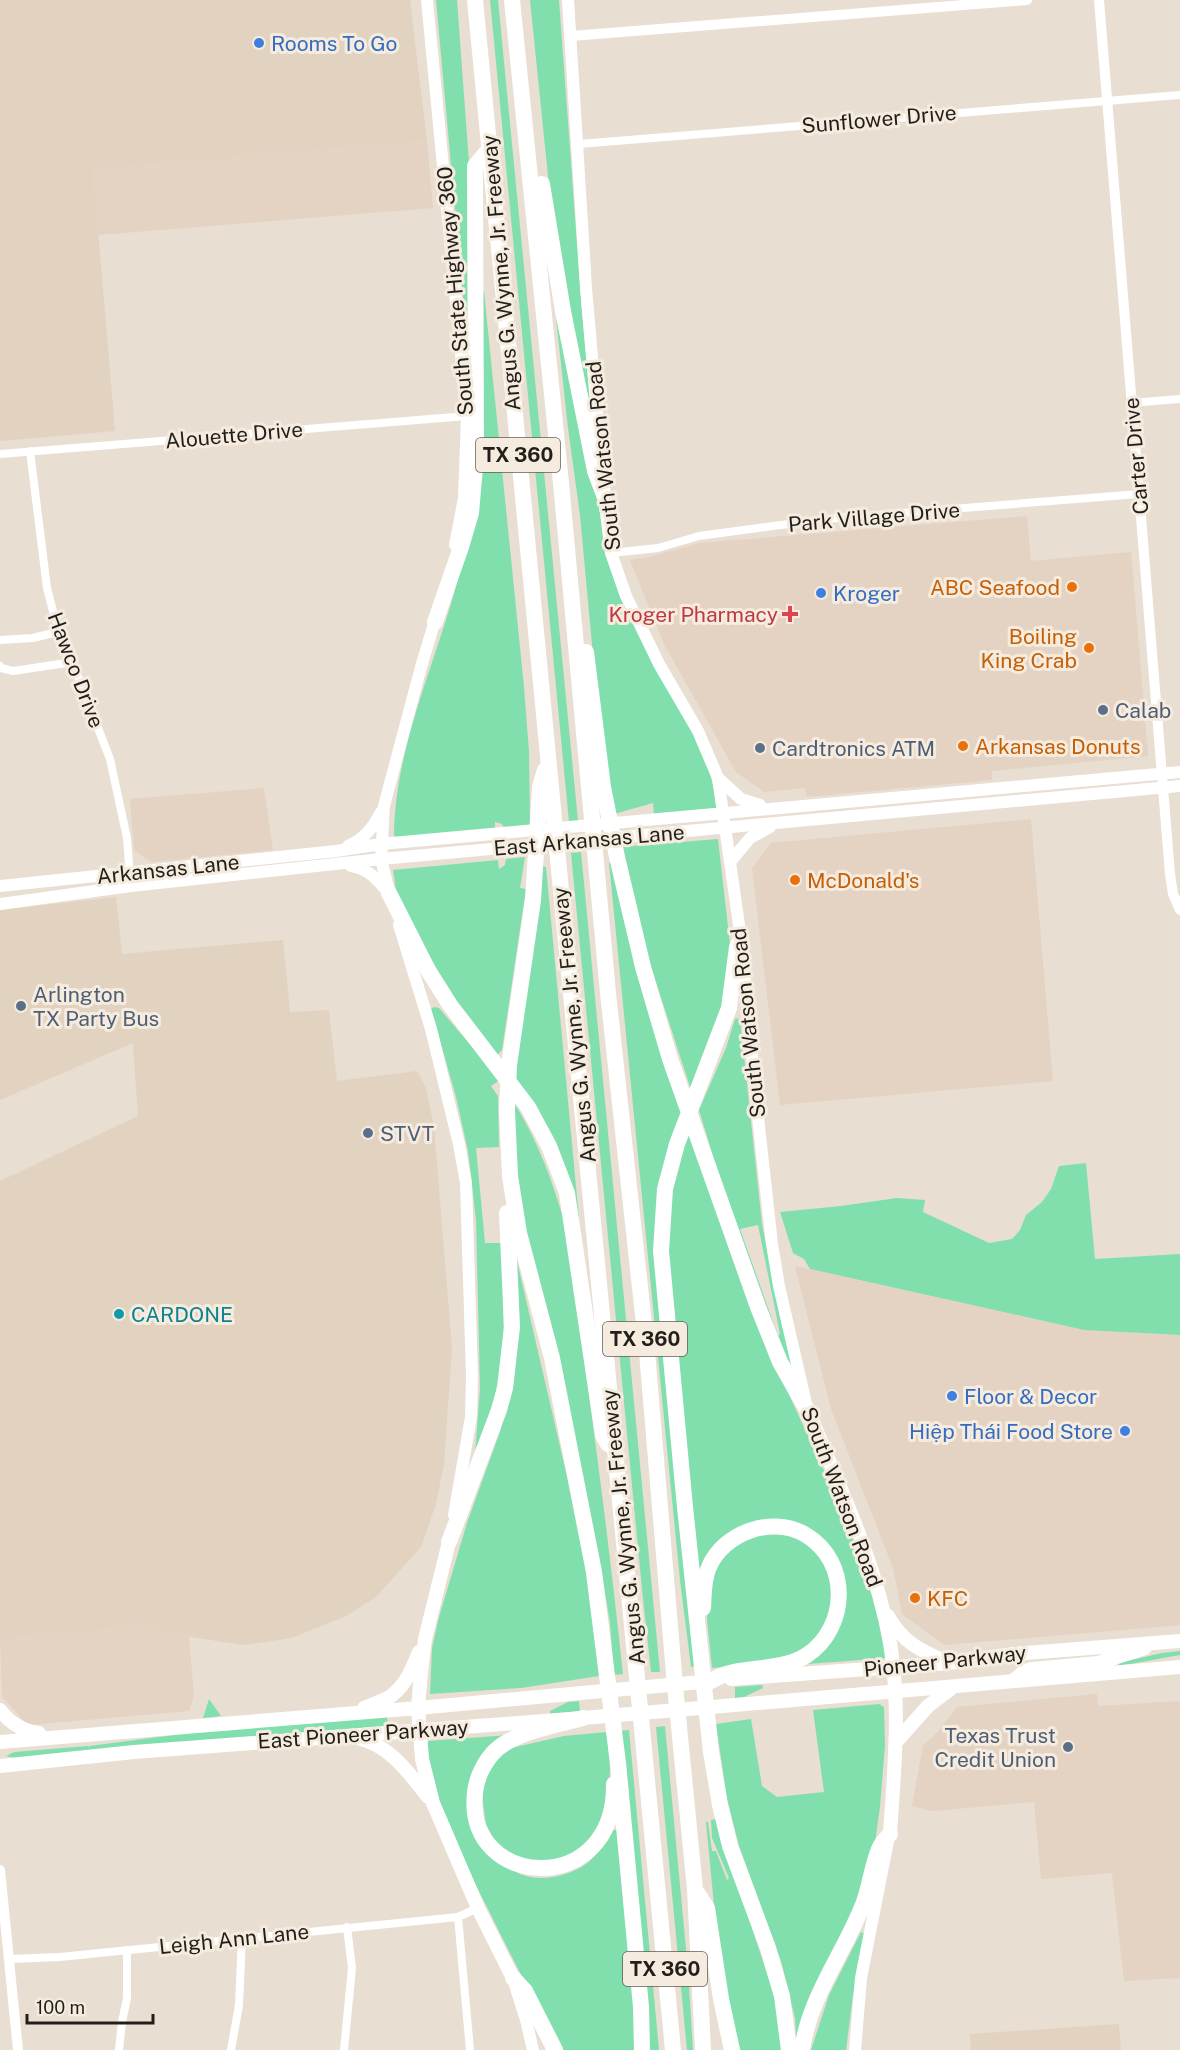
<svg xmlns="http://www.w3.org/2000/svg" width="1180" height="2050" viewBox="0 0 1180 2050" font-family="'Public Sans',sans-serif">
	<rect width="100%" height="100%" fill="#e8ded2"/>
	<path fill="#e4d3c2" d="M427 141 433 208 98 235 93 170Z
		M1027 516 1031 561 1131 552 1148 756 992 771V780L807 797 805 788 764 792 736 772 664 644 630 560 650 557 699 543Z
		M264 788 273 850 153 862 146 859 134 850 130 799Z
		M1031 819 1053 1081 780 1105 752 868 771 843Z
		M795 1266 1084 1330 1180 1335V1625L944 1645 902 1614 893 1568 831 1409Z
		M146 1626 189 1637 194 1696 189 1711 28 1725 2 1697 0 1639Z
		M1097 1694 1098 1706 1180 1701V1978L1124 1981 1112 1873 1041 1879 1034 1802 933 1811 912 1806 923 1745 934 1736 957 1707Z"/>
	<path fill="#e2d3c1" d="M0 0H410L427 141 93 170 115 431 0 441Z
		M116 897 122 954 283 940 290 1012 329 1010 337 1081 417 1071 426 1088 434 1127 452 1348 444 1464 436 1504 421 1547 376 1597 346 1616 292 1638 243 1645 185 1636 146 1626 0 1639V1181L138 1116 133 1043 0 1100V910Z
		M1119 2024 1121 2050H971L970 2034Z"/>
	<path fill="#81dfae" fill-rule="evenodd" d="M436 0H457L471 190 470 374Z
		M490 0H498L578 821 569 822Z
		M530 0H559L582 312 594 437 568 315 548 176Z
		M484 291 524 687 529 752 530 826 504 828 502 824 495 822V830L397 839 394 835C395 738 444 648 464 554 469 530 468 498 469 473 472 412 476 352 479 292Z
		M556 318 583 430 611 567 695 736 710 773 718 808 654 814 653 803 614 814 599 720 580 515 568 428Z
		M718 839 732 962 729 989 691 1090 640 933 620 847Z
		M581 852 660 1672H651L642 1589 571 853Z
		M525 857 520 888 526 889 502 1050 497 1055 461 1014 397 897 393 870 498 860 499 869 505 865 506 859Z
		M609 863H613L684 1114 658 1211 696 1666 691 1667 680 1580Z
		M540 866 546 867 579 1218 515 1079Z
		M434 1007 439 1008 500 1080 491 1086 498 1096 499 1147 476 1148 485 1243H502L504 1346 495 1397 475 1454 480 1388 476 1220 468 1151 456 1097 431 1009Z
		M740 1018 762 1224 780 1317 798 1384 795 1387 716 1166 699 1110 726 1048 735 1019ZM758 1225 780 1334 778 1336 740 1229Z
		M515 1104C538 1142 553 1181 565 1225 587 1374 607 1524 623 1674L614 1675 610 1623 599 1556 526 1240 514 1150Z
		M689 1128 779 1373 857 1542 878 1613 886 1658 808 1664 838 1630 826 1548 761 1525 697 1573 667 1242 673 1181Z
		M1086 1163 1095 1259 1180 1254V1335L1084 1330 810 1269 804 1259 793 1253 780 1212 841 1206 897 1198 925 1200 923 1212 989 1243 1012 1239 1020 1230 1026 1215 1042 1202 1051 1189 1059 1166Z
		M517 1261 582 1541 599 1676 521 1688 430 1694 432 1648 439 1617 467 1523 501 1429Z
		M766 1533 790 1536 805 1542 829 1568 835 1608 807 1651 744 1665 712 1668 707 1619 708 1595 718 1562 744 1539Z
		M1180 1651V1655L1119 1666 1118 1663 1162 1653Z
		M762 1685 763 1688 744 1697 735 1698V1687Z
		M209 1699 221 1716 203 1718Z
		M579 1701 580 1711 550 1714V1711L568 1702Z
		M879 1704 884 1707 885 1745 880 1807 873 1856 859 1904 797 2050 795 2018 781 1961 739 1846 727 1799 716 1724 751 1719 762 1786 777 1797 824 1792 813 1710Z
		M387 1717 388 1727 14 1758 6 1756 14 1752 88 1746V1748L89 1746 198 1732Z
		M665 1726 688 1970 693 2050H687L656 1727Z
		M629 1730 659 2050H648L619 1731Z
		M607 1732 610 1768 609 1795 595 1841 555 1866 508 1856 487 1833 481 1787 496 1760 511 1748 564 1736Z
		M511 1735 470 1795C476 1806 508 1867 515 1871 534 1884 568 1877 586 1864 597 1856 605 1842 610 1830H620L637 2050H559C535 2002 510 1954 486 1905 464 1862 426 1790 428 1741Z
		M716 1819 776 2001 783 2050H736L718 1947 706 1822H708L712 1851H716L727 1880 729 1878 712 1838 711 1820Z
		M861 1932 865 1934 853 1995 846 2050H811L829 1995Z"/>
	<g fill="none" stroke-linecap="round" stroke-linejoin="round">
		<path stroke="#fff" stroke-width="8" d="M579 144 1180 95
			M1131 403 1180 399
			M30 451 47 588 54 615 110 759 127 838 130 877
			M0 454 467 416
			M611 553 658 548 699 536 826 519 1139 494
			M0 640 33 638 61 631
			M0 666 1 668 13 671 73 662
			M458 1917 470 2050
			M9 1959 60 1957 458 1917 478 1908
			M119 2050 122 2022 127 1998V1950
			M231 2050 239 2005 242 1938
			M344 2050 352 1968 347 1927"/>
		<path stroke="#fff" stroke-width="10" d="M1099 0 1170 874 1173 894 1180 910
			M571 36 1027 0
			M0 1870 18 2050"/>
		<path stroke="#fff" stroke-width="12" d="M427 0 467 416 464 498 455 545
			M568 0 586 288 602 472
			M603 489 611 553 626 596 659 664 698 731 718 778 741 939 756 1099 772 1244 779 1286 805 1399
			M718 778 741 799 760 805
			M348 846C364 839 373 828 381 812
			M731 861 750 838 770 827
			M351 866C367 868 377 879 387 891
			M0 886 336 851 381 844 1180 772
			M391 900 381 859 384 806 421 667 437 614
			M0 904 131 886 381 859 1180 786
			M399 925 431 1029 459 1144 466 1183 472 1376 471 1417 454 1515
			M514 1982 526 2020 533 2050
			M855 2050 861 1978 888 1841"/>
		<path stroke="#fff" stroke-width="14" d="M810 1415C841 1490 876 1563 890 1643 901 1706 894 1771 890 1834
			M449 1542 425 1639 421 1672 418 1708 422 1759 433 1803 478 1908 513 1978
			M888 1616C902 1642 921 1651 947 1662
			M731 1679 949 1663 1014 1654 1180 1641
			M1014 1680 1025 1671 1032 1669 1098 1663 1145 1648
			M364 1708C371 1705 379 1702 386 1699 404 1690 412 1669 419 1652
			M0 1710C10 1723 22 1731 39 1733
			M357 1738C390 1745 408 1772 428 1797
			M0 1742 418 1708 712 1681
			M896 1742 928 1706 952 1688
			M0 1766 134 1752 583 1718 1180 1667"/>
		<path stroke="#fff" stroke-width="16" d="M475 0 673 2050
			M512 0 561 483 608 993 647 1352 675 1686 695 1889 703 2050
			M542 184 563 311 595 471 604 495
			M435 622 461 547 471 513 476 456 475 166 489 149
			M586 652 603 787 617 857 643 967 670 1059 758 1307 780 1362 810 1415
			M545 770 540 787 533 900 509 1065 507 1111 510 1176 519 1233 552 1358 594 1572 618 1763 641 2007 642 2050
			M389 893 428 970 450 1005 528 1107 549 1146 567 1193 603 1435 608 1444
			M741 939 737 947 729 1008 677 1144 665 1189 661 1251 685 1507 711 1752 720 1805 730 1846 768 1948 782 1996 789 2050
			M449 1542 499 1410 505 1388 512 1327 507 1213
			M703 1608C704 1594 703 1580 709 1567 724 1532 773 1515 806 1535 851 1562 848 1628 807 1655 778 1674 740 1663 711 1681
			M583 1718C557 1725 517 1732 497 1749 485 1760 476 1778 475 1793 464 1890 616 1899 614 1784
			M698 1894 707 1908 721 1999 732 2050
			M513 1978 525 1991 555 2050
			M802 2050C809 1997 845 1952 864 1902 870 1885 872 1866 879 1849 881 1844 886 1839 890 1834"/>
	</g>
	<g fill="#3f7fe0" stroke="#f5ecdf" stroke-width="2">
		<circle cx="259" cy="43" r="6"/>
		<circle cx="821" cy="593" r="6"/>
		<circle cx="952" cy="1396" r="6"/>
		<circle cx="1125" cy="1431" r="6"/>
	</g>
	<g fill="#e8710a" stroke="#f5ecdf" stroke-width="2">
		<circle cx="1072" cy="587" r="6"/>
		<circle cx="1089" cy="648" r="6"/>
		<circle cx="963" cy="746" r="6"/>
		<circle cx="795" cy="880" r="6"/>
		<circle cx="915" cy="1598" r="6"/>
	</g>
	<path fill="#e0444e" stroke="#f5ecdf" stroke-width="2" d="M787 605h6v6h6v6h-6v6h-6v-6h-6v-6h6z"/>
	<g fill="#5c6f8a" stroke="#f5ecdf" stroke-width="2">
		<circle cx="1103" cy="710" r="6"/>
		<circle cx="760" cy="748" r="6"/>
		<circle cx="21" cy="1006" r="6"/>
		<circle cx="368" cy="1133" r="6"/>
		<circle cx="1068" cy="1747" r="6"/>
	</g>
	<circle fill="#0f9aa8" stroke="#f5ecdf" stroke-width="2" cx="119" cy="1314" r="6"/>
	<g text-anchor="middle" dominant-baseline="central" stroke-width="6" stroke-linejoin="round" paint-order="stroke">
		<g fill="#f5ecdf" stroke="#615c55" stroke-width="1.5">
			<rect x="476" y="438" width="84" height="34" rx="4.5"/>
			<rect x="603" y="1322" width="84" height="34" rx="4.5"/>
			<rect x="623" y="1952" width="84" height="34" rx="4.5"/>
		</g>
		<g font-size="20" font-weight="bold" fill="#221f1a">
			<text x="518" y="455">TX 360</text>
			<text x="645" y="1339">TX 360</text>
			<text x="665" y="1969">TX 360</text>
		</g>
		<g font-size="21" fill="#366cbe" stroke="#f5ecdf" text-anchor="start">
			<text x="271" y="43">Rooms To Go</text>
			<text x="833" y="593">Kroger</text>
			<text x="964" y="1396">Floor &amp; Decor</text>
			<text x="1113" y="1431" text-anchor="end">Hiệp Thái Food Store</text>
		</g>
		<g font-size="21" fill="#221f1a" stroke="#f5ecdf">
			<text transform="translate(879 119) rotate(-5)">Sunflower Drive</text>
			<text transform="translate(501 273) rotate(-95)">Angus G. Wynne, Jr. Freeway</text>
			<text transform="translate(455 291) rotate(-95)">South State Highway 360</text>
			<text transform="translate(234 435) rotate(-5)">Alouette Drive</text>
			<text transform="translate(603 456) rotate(-96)">South Watson Road</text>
			<text transform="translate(1136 456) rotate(-95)">Carter Drive</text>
			<text transform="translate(874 517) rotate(-5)">Park Village Drive</text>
			<text transform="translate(76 670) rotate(69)">Hawco Drive</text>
			<text transform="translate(589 840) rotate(-5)">East Arkansas Lane</text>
			<text transform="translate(168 869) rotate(-6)">Arkansas Lane</text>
			<text transform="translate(748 1023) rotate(-96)">South Watson Road</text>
			<text transform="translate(574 1025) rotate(-96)">Angus G. Wynne, Jr. Freeway</text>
			<text transform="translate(842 1497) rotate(69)">South Watson Road</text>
			<text transform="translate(623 1527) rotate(-96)">Angus G. Wynne, Jr. Freeway</text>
			<text transform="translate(945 1661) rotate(-6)">Pioneer Parkway</text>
			<text transform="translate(363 1734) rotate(-4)">East Pioneer Parkway</text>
			<text transform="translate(234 1939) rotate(-6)">Leigh Ann Lane</text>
		</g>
		<g font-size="21" fill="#c56008" stroke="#f5ecdf" text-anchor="start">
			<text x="1060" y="587" text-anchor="end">ABC Seafood</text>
			<text x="1077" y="636" text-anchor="end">Boiling<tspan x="1077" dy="24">King Crab</tspan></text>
			<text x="975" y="746">Arkansas Donuts</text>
			<text x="807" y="880">McDonald's</text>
			<text x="927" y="1598">KFC</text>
		</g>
		<g font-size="21" fill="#be3a42" stroke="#f5ecdf" text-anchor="end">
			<text x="778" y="614">Kroger Pharmacy</text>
		</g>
		<g font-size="21" fill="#4e5e75" stroke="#f5ecdf" text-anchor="start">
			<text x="1115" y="710">Calab</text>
			<text x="772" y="748">Cardtronics ATM</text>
			<text x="33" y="994">Arlington<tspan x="33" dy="24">TX Party Bus</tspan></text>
			<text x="380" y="1133">STVT</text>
			<text x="1056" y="1735" text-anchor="end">Texas Trust<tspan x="1056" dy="24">Credit Union</tspan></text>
		</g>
		<g font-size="21" fill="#0d838f" stroke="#f5ecdf" text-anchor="start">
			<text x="131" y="1314">CARDONE</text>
		</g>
	</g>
	<path d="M27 2014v9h126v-9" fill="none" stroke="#221f1a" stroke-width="3"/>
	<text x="36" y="2014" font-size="18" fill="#221f1a" stroke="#f5ecdf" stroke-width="4.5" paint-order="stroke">100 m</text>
</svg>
